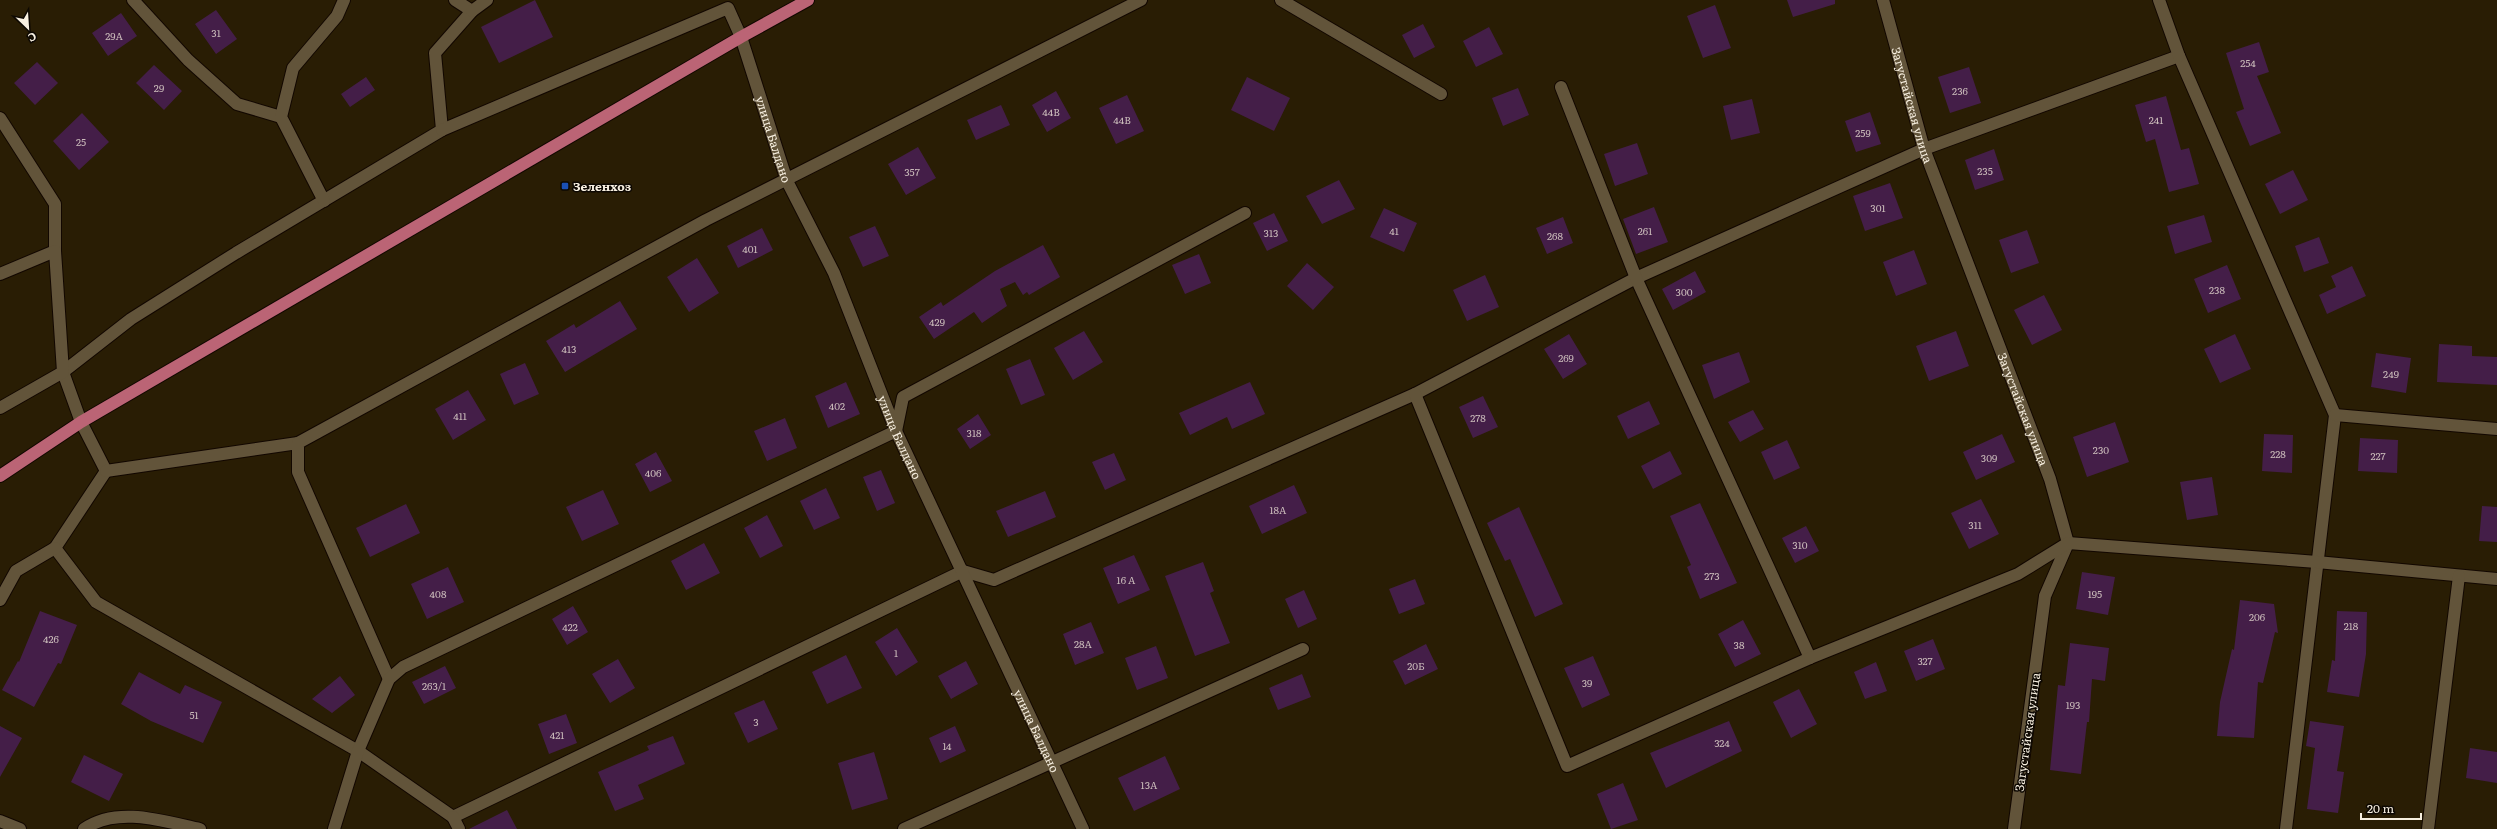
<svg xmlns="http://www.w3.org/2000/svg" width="2497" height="829" viewBox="0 0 2497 829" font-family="Literata,serif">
	<rect width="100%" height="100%" fill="#291d04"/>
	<path fill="#441e48" d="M535 0 553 37 499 63 481 27Z
		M1787 0H1835V4L1793 17Z
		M1715 5 1731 48 1703 58 1687 16Z
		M216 10 237 39 216 54 195 24Z
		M121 13 137 36 108 56 92 33Z
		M1423 24 1435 47 1414 58 1402 35Z
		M1489 27 1503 54 1476 67 1463 41Z
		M2259 42 2269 72 2257 76 2281 133 2250 146 2236 112 2244 109 2226 53Z
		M37 62 58 83 35 105 14 83Z
		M154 65 182 91 164 110 136 83Z
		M1969 67 1981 103 1950 113 1938 77Z
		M366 77 375 90 350 107 341 94Z
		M1247 77 1290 98 1274 131 1231 110Z
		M1518 88 1529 115 1503 126 1492 98Z
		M1056 91 1071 118 1047 132 1032 105Z
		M1127 95 1144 131 1116 144 1099 108Z
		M2166 96 2181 150 2189 148 2199 184 2169 192 2155 139 2146 142 2135 105Z
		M1752 99 1760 133 1731 140 1723 106Z
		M1001 105 1010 125 976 140 967 120Z
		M1870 112 1881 144 1856 152 1845 121Z
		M82 113 109 142 79 170 53 141Z
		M1637 143 1648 174 1615 186 1604 154Z
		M918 147 936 178 906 195 888 164Z
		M1994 149 2004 180 1975 190 1965 160Z
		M2293 170 2308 200 2280 214 2265 184Z
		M1339 180 1355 209 1322 224 1306 196Z
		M1890 183 1903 218 1865 231 1853 196Z
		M1654 207 1668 242 1636 254 1623 219Z
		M1384 208 1417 223 1404 252 1370 237Z
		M1274 213 1288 241 1267 251 1253 223Z
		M2204 215 2212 242 2175 254 2167 226Z
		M1563 217 1573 243 1547 254 1536 228Z
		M875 226 889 256 863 267 849 237Z
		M762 228 773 250 738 268 727 246Z
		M2027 230 2039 263 2011 273 1999 240Z
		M2319 237 2329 263 2304 272 2295 246Z
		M1043 245 1060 277 1029 295 1027 292 1023 295 1015 282 1000 289 1007 306 982 323 974 312 934 339 919 317 941 302 943 306 995 271Z
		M1914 250 1927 284 1896 296 1883 262Z
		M1199 254 1211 283 1185 294 1172 265Z
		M697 258 719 293 689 312 667 277Z
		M1307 263 1334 287 1313 310 1287 286Z
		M2227 265 2241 299 2208 313 2194 279Z
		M2352 266 2366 296 2327 314 2319 295 2336 287 2331 276Z
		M1695 271 1706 292 1673 310 1662 289Z
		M1485 275 1499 307 1467 321 1453 290Z
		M2044 295 2062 330 2032 345 2014 310Z
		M620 301 637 329 565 372 546 341 574 324 576 328Z
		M1084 331 1103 362 1073 380 1054 348Z
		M1956 331 1969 366 1929 381 1916 346Z
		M1569 334 1587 364 1563 379 1544 349Z
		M2235 334 2251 369 2220 383 2204 349Z
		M2439 344 2472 346V356L2497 357V385L2437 382Z
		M1739 352 1750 382 1714 399 1702 365Z
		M2376 353 2411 358 2406 393 2371 387Z
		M1030 359 1045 395 1021 405 1006 369Z
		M525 363 539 394 514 405 500 374Z
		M846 382 860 414 828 428 815 396Z
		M1250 382 1265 414 1232 429 1227 417 1190 435 1179 413Z
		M468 390 486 420 453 440 435 409Z
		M1483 396 1498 427 1473 438 1459 407Z
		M1649 401 1660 424 1628 439 1617 416Z
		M1753 410 1764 429 1740 442 1728 422Z
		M978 414 991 435 970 449 957 429Z
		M785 418 797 448 767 461 754 431Z
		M2115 422 2129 462 2087 477 2073 437Z
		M2002 434 2015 462 1976 480 1963 452Z
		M2264 434 2293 435 2292 473 2262 471Z
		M2360 438 2398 440 2397 473 2358 471Z
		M1787 440 1800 468 1774 480 1761 452Z
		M1670 451 1682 474 1653 489 1641 466Z
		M656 452 672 481 650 492 635 464Z
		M1114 453 1126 480 1105 490 1092 462Z
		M881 470 895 503 877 511 863 477Z
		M2212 477 2218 515 2187 520 2180 482Z
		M1294 485 1307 513 1262 534 1249 506Z
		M826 488 840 518 814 530 800 501Z
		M603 490 619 524 582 541 566 507Z
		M1045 491 1056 517 1008 537 996 511Z
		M1981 499 1999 534 1969 549 1951 513Z
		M1700 503 1737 583 1700 599 1687 567 1691 565 1670 516Z
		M406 504 420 533 370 557 356 528Z
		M2482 506 2497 507V542L2479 541Z
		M1519 507 1563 604 1535 617 1510 559 1505 561 1487 523Z
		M767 515 783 546 760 558 744 528Z
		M1806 526 1819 551 1795 563 1782 538Z
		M704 543 720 573 686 590 671 561Z
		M1134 555 1150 590 1118 604 1103 568Z
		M1203 562 1214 591 1210 593 1230 643 1195 656 1165 576Z
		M448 567 464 602 427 619 411 584Z
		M2082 572 2115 577 2108 615 2076 609Z
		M1415 579 1425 604 1399 614 1389 589Z
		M1304 590 1317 619 1298 628 1285 599Z
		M2240 600 2274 604 2278 633 2275 632 2263 683 2258 682 2254 738 2217 736 2220 702 2232 649 2234 650Z
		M573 606 588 632 567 645 552 619Z
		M40 611 77 625 61 664 58 663 34 707 2 690 18 661 19 662Z
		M2337 611 2367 612 2366 654 2359 697 2327 692 2332 660 2335 661Z
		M1743 620 1761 654 1735 667 1718 634Z
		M1091 622 1104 653 1075 665 1063 634Z
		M897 628 918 662 896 676 875 642Z
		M1933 639 1945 669 1916 681 1904 651Z
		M2070 643 2109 648 2105 681 2092 679 2089 722H2087L2081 774 2050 770 2058 685 2065 686Z
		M1426 644 1438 669 1405 685 1393 661Z
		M1156 646 1168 678 1137 690 1125 658Z
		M846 655 862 688 827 704 812 672Z
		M1593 656 1610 695 1582 708 1564 668Z
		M618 659 635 688 610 703 592 674Z
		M966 661 978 684 951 699 938 676Z
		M1876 662 1887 691 1865 699 1854 672Z
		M445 666 456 688 424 704 412 682Z
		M139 672 180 694 185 685 222 702 203 743 151 721 121 704Z
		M1302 674 1311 697 1278 710 1269 688Z
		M340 676 355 695 332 713 312 699Z
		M1799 689 1817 724 1791 738 1773 702Z
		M764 700 778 729 748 743 734 713Z
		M566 714 577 743 549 754 538 724Z
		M1729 721 1742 751 1666 788 1650 753Z
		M2310 721 2344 726 2337 771 2344 772 2338 813 2307 809 2315 748 2306 746Z
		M0 726 22 738 0 777Z
		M955 726 966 751 940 763 929 738Z
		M673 736 685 764 638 785 644 799 615 811 598 772 649 750 647 746Z
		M2470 748 2497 752V783L2466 778Z
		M874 752 888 799 852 810 838 763Z
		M84 755 123 774 109 801 71 782Z
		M1165 756 1180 789 1134 811 1118 778Z
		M1623 783 1638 820 1611 829 1597 794Z
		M507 810 517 829H469Z"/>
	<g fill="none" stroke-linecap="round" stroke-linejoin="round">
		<defs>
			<g id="street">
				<path d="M133 0 188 60 237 104 281 117"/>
				<path d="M455 0 472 11 435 53 442 130 236 253 131 319 63 372 81 422 106 471 55 548 96 602 358 751 453 817 963 571 994 580 1415 394 1636 278 1924 149 2179 56 2335 415 2286 829"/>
				<path d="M1281 0 1441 94"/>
				<path id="s1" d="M1883 0 1924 149 2050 479 2068 543 2045 596 2014 829"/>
				<path d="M2159 0 2179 56"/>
				<path d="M472 11 487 0"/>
				<path d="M1561 87 1636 278 1810 658"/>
				<path d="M0 118 55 204V251"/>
				<path id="s2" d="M442 130 728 8 741 37 787 181 834 273 896 431 1083 829"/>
				<path d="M324 201 281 117 293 68 337 16 344 0"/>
				<path d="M0 274 55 251 63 372 0 408"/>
				<path d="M1415 394 1567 766 1810 658 2018 574 2068 543 2317 562 2497 579"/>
				<path d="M2335 415 2497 429"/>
				<path d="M106 471 298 443"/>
				<path d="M0 600 16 571 55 548"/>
				<path d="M389 679 298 472V443L706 220 1141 0"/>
				<path d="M453 817 459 829"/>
				<path d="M0 821 20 829"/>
				<path d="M84 829C117 806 163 821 200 829"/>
				<path d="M334 829 358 751 389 679 403 667 896 431 903 397 1245 213"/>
				<path d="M904 829 1303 649"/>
				<path d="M2428 829 2459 576"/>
			</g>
			<path id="primary" d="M0 476 81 422 741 37 808 0"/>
		</defs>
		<use href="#street" stroke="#120700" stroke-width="14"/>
		<use href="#primary" stroke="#120700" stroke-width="14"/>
		<use href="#street" stroke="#62543a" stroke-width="12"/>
		<use href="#primary" stroke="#bb6475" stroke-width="12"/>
	</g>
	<rect fill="#1a4fb4" stroke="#0d0802" stroke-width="1.5" x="561" y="182" width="8" height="8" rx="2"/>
	<g text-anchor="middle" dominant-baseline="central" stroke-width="3" stroke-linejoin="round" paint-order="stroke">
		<g font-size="10" fill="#cabbba">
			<text x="216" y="32">31</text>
			<text x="114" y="35">29А</text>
			<text x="2248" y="62">254</text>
			<text x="159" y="87">29</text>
			<text x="1960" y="90">236</text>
			<text x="1051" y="111">44В</text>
			<text x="1122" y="119">44В</text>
			<text x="2156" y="119">241</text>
			<text x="1863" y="132">259</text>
			<text x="81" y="141">25</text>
			<text x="1985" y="170">235</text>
			<text x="912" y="171">357</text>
			<text x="1878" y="207">301</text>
			<text x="1394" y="230">41</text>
			<text x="1645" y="230">261</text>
			<text x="1271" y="232">313</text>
			<text x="1555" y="235">268</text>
			<text x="750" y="248">401</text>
			<text x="2217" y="289">238</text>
			<text x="1684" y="291">300</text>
			<text x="937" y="321">429</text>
			<text x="569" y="348">413</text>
			<text x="1566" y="357">269</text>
			<text x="2391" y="373">249</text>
			<text x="837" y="405">402</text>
			<text x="460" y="415">411</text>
			<text x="1478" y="417">278</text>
			<text x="974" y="432">318</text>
			<text x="2101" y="449">230</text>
			<text x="2278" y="453">228</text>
			<text x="2378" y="455">227</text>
			<text x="1989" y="457">309</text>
			<text x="653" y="472">406</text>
			<text x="1278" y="509">18А</text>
			<text x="1975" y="524">311</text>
			<text x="1800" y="544">310</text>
			<text x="1712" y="575">273</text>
			<text x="1126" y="579">16 А</text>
			<text x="438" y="593">408</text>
			<text x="2095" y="593">195</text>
			<text x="2257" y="616">206</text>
			<text x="2351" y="625">218</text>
			<text x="570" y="626">422</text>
			<text x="51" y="638">426</text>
			<text x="1083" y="643">28А</text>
			<text x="1739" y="644">38</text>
			<text x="896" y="652">1</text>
			<text x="1925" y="660">327</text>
			<text x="1416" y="665">20Б</text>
			<text x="1587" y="682">39</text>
			<text x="434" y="685">263/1</text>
			<text x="2073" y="704">193</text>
			<text x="194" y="714">51</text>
			<text x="756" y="721">3</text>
			<text x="557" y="734">421</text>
			<text x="1722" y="742">324</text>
			<text x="947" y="745">14</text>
			<text x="1149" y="784">13А</text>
		</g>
		<g font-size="12" fill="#f7efe0" stroke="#0d0802">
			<text stroke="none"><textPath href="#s1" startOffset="109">Загустайская улица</textPath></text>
			<text stroke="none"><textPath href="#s2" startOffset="450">улица Балдано</textPath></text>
			<text stroke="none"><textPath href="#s1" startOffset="433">Загустайская улица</textPath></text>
			<text stroke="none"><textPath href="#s2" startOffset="774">улица Балдано</textPath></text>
			<text stroke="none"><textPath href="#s2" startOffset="1098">улица Балдано</textPath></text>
			<text transform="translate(2027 732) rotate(-82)">Загустайская улица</text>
		</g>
		<g font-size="12" font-weight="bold" fill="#f7efe0" stroke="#0d0802" text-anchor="start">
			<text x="573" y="186">Зеленхоз</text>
		</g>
	</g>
	<g transform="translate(28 28) rotate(155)" stroke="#0d0802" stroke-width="3" paint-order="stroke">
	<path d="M0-3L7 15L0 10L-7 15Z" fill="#f7efe0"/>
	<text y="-6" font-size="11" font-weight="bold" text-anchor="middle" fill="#f7efe0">С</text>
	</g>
	<path d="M2361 813v6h60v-6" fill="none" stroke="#f7efe0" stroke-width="2"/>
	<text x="2367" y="813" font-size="12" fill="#f7efe0" stroke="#0d0802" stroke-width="3" paint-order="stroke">20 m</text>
</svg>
